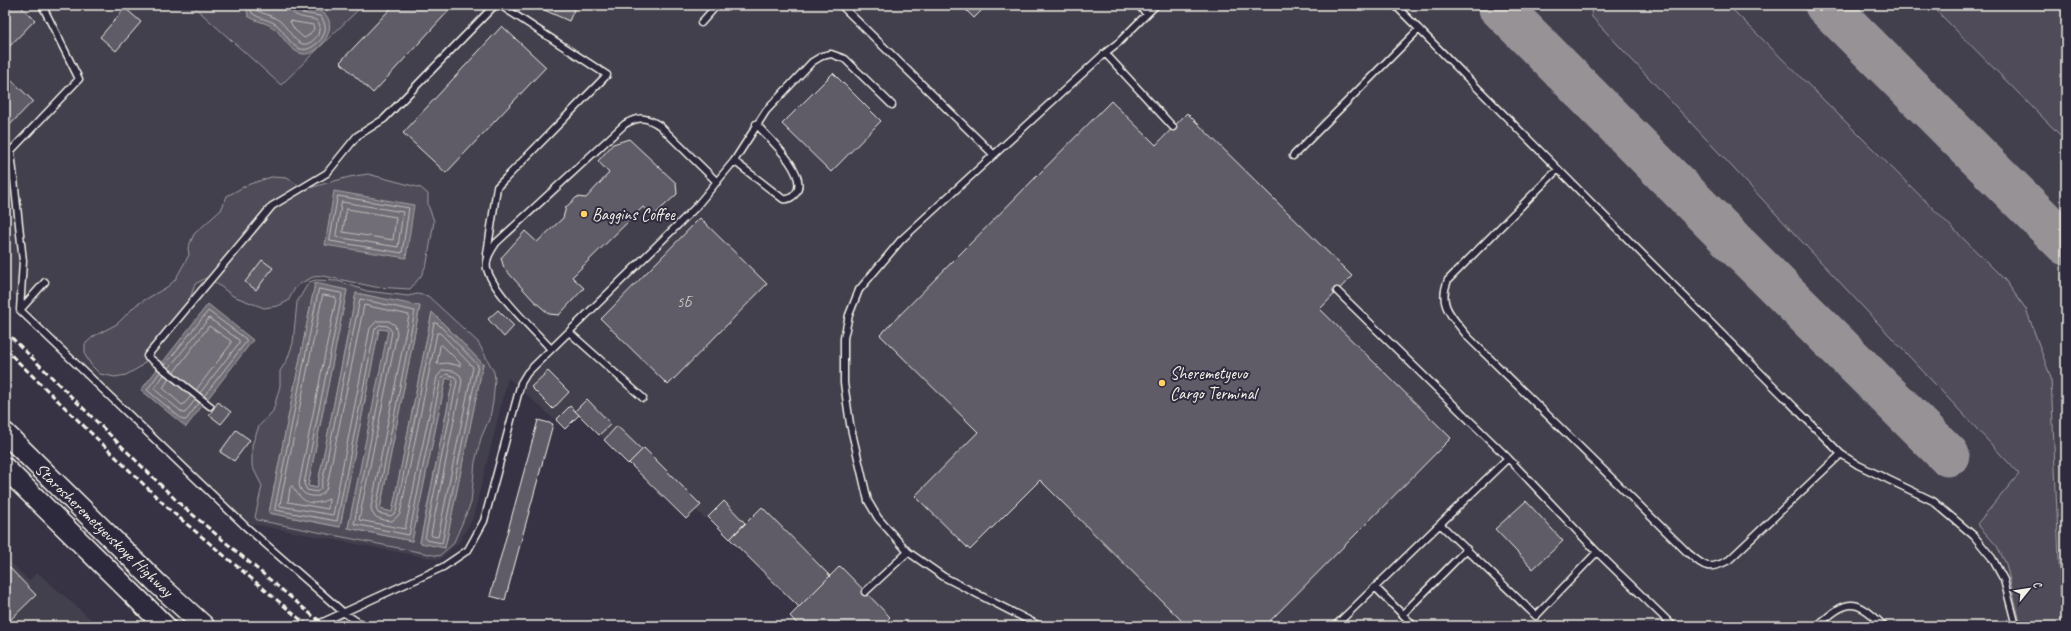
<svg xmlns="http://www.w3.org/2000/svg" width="2071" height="631" viewBox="0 0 2071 631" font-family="Caveat,sans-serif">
	<rect width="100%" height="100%" fill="#373244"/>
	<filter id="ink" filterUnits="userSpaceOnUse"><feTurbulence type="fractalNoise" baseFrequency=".025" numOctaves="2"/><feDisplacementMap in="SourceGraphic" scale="8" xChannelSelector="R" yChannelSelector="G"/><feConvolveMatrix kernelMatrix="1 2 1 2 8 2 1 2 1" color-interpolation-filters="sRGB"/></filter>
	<g filter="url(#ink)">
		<path fill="#433f4e" d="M5 5H2066V626H799L790 616 798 607 708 517 705 519 696 510 686 519 579 415 565 429 508 378 473 518 459 542 439 560 247 523 70 352 5 286Z
			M5 557 29 581 37 572 99 626H5Z"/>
		<path fill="#504b59" stroke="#a29ea0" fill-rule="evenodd" d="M192 5H363L281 85Z
			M1590 5H1728L2005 280 2026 309 2051 378 2062 626H2021L2006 564 1997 546 1977 524 2019 474 1592 17Z
			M1931 5H2066V141Z
			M368 174 421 188 428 194V205L434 221 427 263 421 276 410 289 375 287 324 276 313 277 303 282 295 288 288 301 278 306 264 308 233 296 208 277 195 284 183 319 163 337 149 358 140 367 126 375 115 377 100 374 91 365 85 355V344L94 336 117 324 136 305 167 287 175 280 189 255 188 248 194 234 221 210 227 196 247 185 271 177 287 178 303 188H309L349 177Z
			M316 280 338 281 367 291 408 296 417 294 428 296 478 342 494 372 495 379 493 402 490 417 481 438 475 462 471 503 453 544 439 556 257 520 255 517 262 486 252 466V445L259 426 273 411 280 386V371L287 360 293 343 297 302 309 282ZM315 284 347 290 308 486 317 488 356 293 420 307 380 509 392 512 432 312 483 364 445 548 420 542 453 380 446 378 412 541 348 528 389 330 379 329 340 527 269 513Z"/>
		<path fill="#726e77" stroke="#a6a2a4" d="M246 5C260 5 282 2 295 5 298 6 301 8 304 9 310 11 316 9 322 12 341 23 321 56 303 54 290 52 284 37 276 30 268 22 256 22 248 16Z
			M334 191 414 205 406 258 325 245Z
			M315 283 347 290 308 486 317 488 356 293 420 306 380 509 392 512 432 312 483 364 445 548 420 543 453 380 446 378 412 541 348 528 388 330 379 329 340 527 269 513Z
			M208 304 253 340 186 427 141 390Z"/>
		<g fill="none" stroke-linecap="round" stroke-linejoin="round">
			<path stroke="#c0bdbb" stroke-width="1" d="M250 5 252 13C259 19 269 19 277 25 287 34 295 57 312 47 316 44 321 41 323 36 327 29 325 22 320 16L302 13 296 9 295 5
				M255 5 256 10C264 14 274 16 281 22 293 34 301 57 318 35L320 25 316 20C306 17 291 19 290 5
				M290 21 313 25 314 29 308 36 304 38 295 30Z
				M338 196 409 208 402 253 330 241Z
				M342 202 403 212 398 247 336 237Z
				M347 209 396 217 393 240 343 232Z
				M319 289 341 293 342 295 304 484 307 490 317 492 321 488 360 299 415 311 376 508 378 513 391 516 396 512 434 323H437L478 365 442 543 426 540 425 538 457 381 455 377 447 374 441 378 409 535 354 524 392 332 388 326 379 325 375 329 337 521 275 510Z
				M323 295 335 297 336 299 299 484C300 494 309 497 319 496L326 490 364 305 409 315 371 507C371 519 383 520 392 521L400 514 437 333H440L473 367 438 537 432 536 431 534 462 381 460 375 454 371 443 370 437 377 405 529 359 520 397 333 395 325 389 321H377L370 328 333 515 280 506Z
				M442 345 460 363V366L447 363 437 364 440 346Z
				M165 365 208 311 246 339V342L204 396
				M169 368 209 318 239 340V343L200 393
				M160 372 147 390 183 420H186L199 403
				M174 372 209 326 231 341V344L196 390
				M164 375 154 389 183 413H185L195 400
				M169 378 163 388 182 405 184 404 191 396
				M292 486C299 496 305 506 320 502 323 502 326 500 329 499L328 509 288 502 290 488Z"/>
			<path stroke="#969296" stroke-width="43" d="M1498 5C1647 156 1797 306 1948 455
				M1826 5 2066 244"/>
		</g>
		<path fill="#5f5c67" stroke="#f4f1e8" d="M5 5H19L35 20 5 51Z
			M394 5H454L373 93 340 62Z
			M533 5H576L569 21Z
			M961 5H987L974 18Z
			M125 8 141 22 116 51 100 37Z
			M502 26 546 67 446 173 403 133Z
			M833 73 881 121 831 172 782 124Z
			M5 74 33 101 5 130Z
			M1111 101 1156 145 1187 113 1352 276 1320 309 1451 438 1265 626H1187L1040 480 970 550 915 496 978 432 880 335Z
			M629 139 676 183 677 194 652 217 643 207 572 277 584 288 559 315 549 314 533 300 504 268 501 258 525 231 537 242 563 218 566 207 577 197 586 198 609 173 598 161 613 144Z
			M700 218 767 284 668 385 601 319Z
			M262 260 273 268 256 290 245 282Z
			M498 310 514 326 504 337 488 319Z
			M548 371 569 392 553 409 531 387Z
			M587 399 611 424 599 435 575 411Z
			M218 402 231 412 221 424 209 415Z
			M570 406 579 415 565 429 556 420Z
			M538 420 553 424 505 600 490 596Z
			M617 426 642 450 628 464 604 440Z
			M236 430 250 440 234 461 220 452Z
			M644 448 701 505 686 519 629 463Z
			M724 501 745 523 730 539 708 517Z
			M1526 501 1563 541 1533 569 1495 529Z
			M762 507 830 576 799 607 730 539Z
			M5 563 36 595 5 625Z
			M840 566 890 617 882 626H799L790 616Z"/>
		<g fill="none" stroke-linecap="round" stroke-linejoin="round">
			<defs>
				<path id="lane" d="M841 5 994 155
					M1138 5 1147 14
					M1395 5 1841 454 1858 465 1933 501 1974 536 1992 558 2004 580 2016 626
					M701 23 717 5
					M1105 53 1173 127
					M11 152 23 261 20 310
					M1293 156 1419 29
					M5 157 79 79 42 5
					M734 161 783 199C788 200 793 197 796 193 809 174 768 137 756 124
					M1558 169 1448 280C1437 306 1453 317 1468 337L1688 553C1705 567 1708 571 1729 560L1841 454
					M487 254 497 187 607 75 500 5
					M1337 291 1508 458
					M20 310 245 526 344 613 364 626
					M20 310 45 282
					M569 332 643 398
					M551 349C534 330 494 293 487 269 485 259 491 251 496 243L625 124C639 116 647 117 660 126L717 182
					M210 406 147 356 272 206 327 173 357 136 384 119 495 5
					M1440 524 1536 616 1597 552
					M908 552 878 518 868 501 850 424 844 383V338L849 315 859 290 901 240 1105 53 1119 42 1156 5
					M1375 587 1414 626
					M865 592 908 552 944 577 1040 626
					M1403 614 1467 549
					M314 626 443 567 468 550 484 521 521 383 527 373 695 208 734 161 766 111 812 62 822 56 831 54 845 59 892 105
					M1335 626 1508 458 1597 552 1673 626
					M1817 626C1847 600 1854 596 1884 626"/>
				<path id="primary" d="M5 433 158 584 204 626
					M5 468 165 626"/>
			</defs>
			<use href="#lane" stroke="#f4f1e8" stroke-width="9"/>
			<use href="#primary" stroke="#f4f1e8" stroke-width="23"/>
			<use href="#lane" stroke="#2f2a3d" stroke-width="6"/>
			<use href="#primary" stroke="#2f2a3d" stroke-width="20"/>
			<path stroke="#f4f1e8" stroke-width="3" stroke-dasharray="6 3" stroke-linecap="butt" d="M5 331 179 503 313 616 328 626
				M5 349 170 510 308 626"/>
		</g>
	</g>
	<g fill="#ffd166" stroke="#2f2a3d" stroke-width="1.5">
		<circle cx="584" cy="214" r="4"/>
		<circle cx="1162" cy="383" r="4"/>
	</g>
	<g text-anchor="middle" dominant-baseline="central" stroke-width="4" stroke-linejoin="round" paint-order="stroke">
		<g font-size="15" fill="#cfccc8">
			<text x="684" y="302">5Б</text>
		</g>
		<g font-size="17" fill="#f4f1e8" stroke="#2f2a3d" text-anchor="start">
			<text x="592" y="214">Baggins Coffee</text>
			<text x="1170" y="373">Sheremetyevo<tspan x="1170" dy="20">Cargo Terminal</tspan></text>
		</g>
		<g font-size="17" fill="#f4f1e8" stroke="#2f2a3d">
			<text transform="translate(104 530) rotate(44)">Starosheremetyevskoye Highway</text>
		</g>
	</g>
	<rect width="2071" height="631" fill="none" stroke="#2f2a3d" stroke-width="20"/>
	<rect x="10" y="10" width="2051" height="611" fill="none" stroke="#f4f1e8" stroke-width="1.5" filter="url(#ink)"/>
	<g transform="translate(2029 589) rotate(60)" stroke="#2f2a3d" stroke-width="3" paint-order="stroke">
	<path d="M0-3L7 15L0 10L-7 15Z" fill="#f4f1e8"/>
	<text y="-6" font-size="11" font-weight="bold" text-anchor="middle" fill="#f4f1e8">С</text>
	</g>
</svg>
